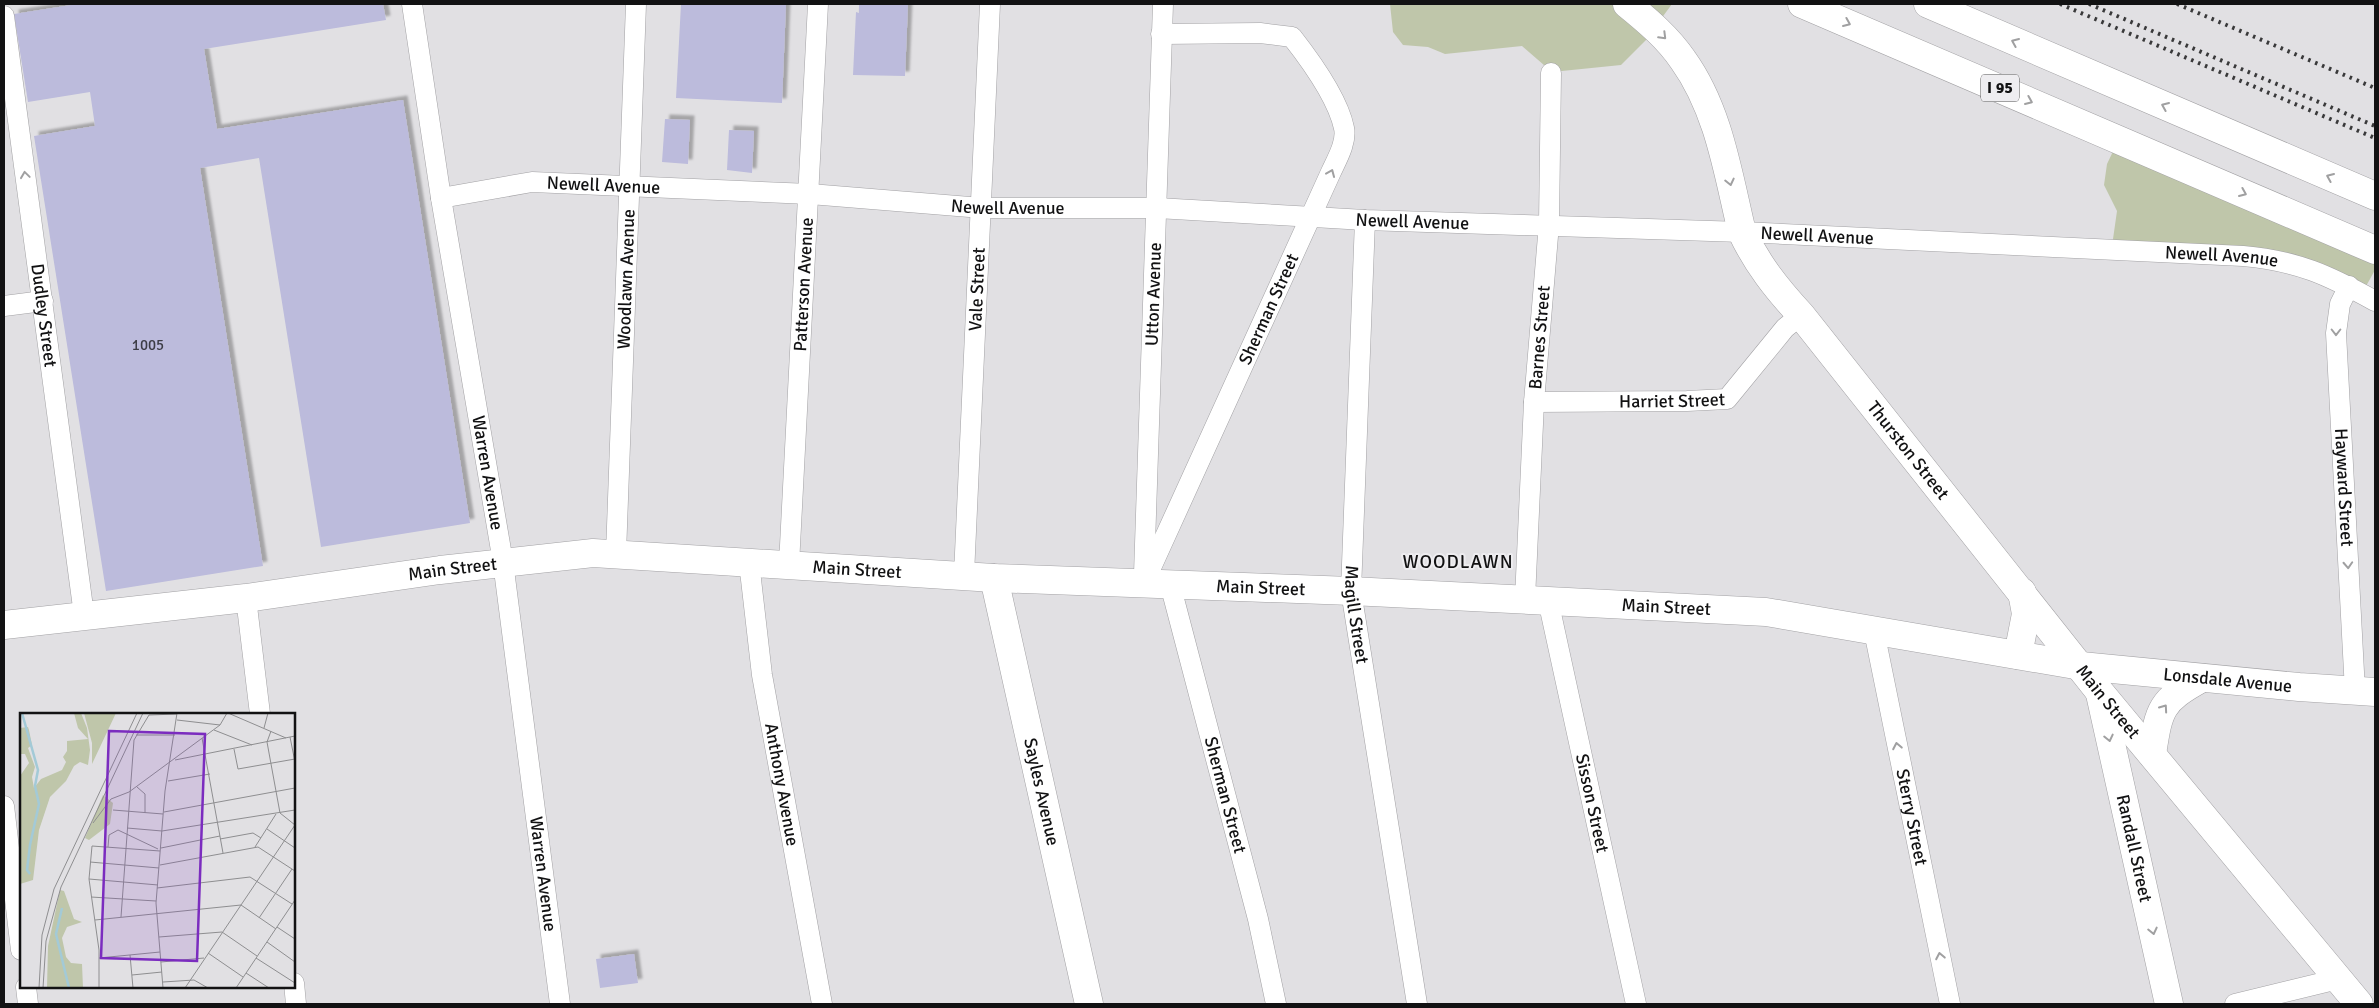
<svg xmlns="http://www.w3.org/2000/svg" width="2379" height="1008" viewBox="0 0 2379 1008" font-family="Signika,sans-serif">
	<defs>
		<filter id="shadow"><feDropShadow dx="4.5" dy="-4.5" stdDeviation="1" flood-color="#0004"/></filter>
	</defs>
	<rect width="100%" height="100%" fill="#e1e0e3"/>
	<path fill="#bfc6aa" d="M1390 4H1672L1658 23 1657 29 1621 65 1552 72 1522 46 1445 54 1428 47 1403 45 1393 32Z
		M2117 143 2375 251V270L2360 297 2324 276 2112 246 2117 211 2104 185 2107 164Z"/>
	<path fill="#bcbbdc" filter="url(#shadow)" d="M78 4H383L386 20 204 49 217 129 403 100 470 523 321 547 259 158 200 168 263 566 106 591 34 136 95 126 90 92 28 102 14 14Z
		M681 4H786L782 103 676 98Z
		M859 4H908L905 76 853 75 856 12 859 13Z
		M665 119 690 120 688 164 662 162Z
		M729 130 754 131 752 173 727 170Z
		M634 954 638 983 600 988 596 959Z"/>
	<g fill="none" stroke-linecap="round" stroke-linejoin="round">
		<defs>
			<g id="street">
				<path id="s1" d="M412 4 441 198 503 562 560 1004"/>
				<path id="s2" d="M4 16 84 615"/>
				<path id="s3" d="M441 198 532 182 810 194 982 208H1157L1365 220 1742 232 2243 256C2298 261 2328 275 2375 301"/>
				<path id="s4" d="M1365 220 1351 591 1417 1004"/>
				<path id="s5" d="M2349 286 2340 304 2336 333 2355 691"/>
				<path d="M4 306 43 301"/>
				<path id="s6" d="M1534 402 1687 401 1727 399 1785 328 1801 315"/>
				<path id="s7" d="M616 554 636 4"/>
				<path id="s8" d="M749 562 762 675 822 1004"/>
				<path id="s9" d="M789 565 818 4"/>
				<path id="s10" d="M1144 574 1163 4"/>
				<path id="s11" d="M964 575 990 4"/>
				<path id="s12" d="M1144 583 1331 172C1337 159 1347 142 1344 128 1338 99 1310 60 1292 37L1260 33 1161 34"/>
				<path id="s13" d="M1170 584 1258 919 1276 1004"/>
				<path d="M246 598 260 714"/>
				<path id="s14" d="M1525 599 1534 402 1549 224 1551 73"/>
				<path id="s15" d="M1548 600 1636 1004"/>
				<path id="s16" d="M1874 631 1950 1004"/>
				<path d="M4 806 21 950"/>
				<path d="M294 983 296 1004"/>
				<path d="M26 987 28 1004"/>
				<path d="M2235 1004 2338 979"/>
			</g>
			<g id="secondary">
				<path id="s17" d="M1742 232C1757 264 1777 289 1801 315L2099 691 2359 1004"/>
				<path id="s18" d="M994 578 1089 1004"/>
				<path id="s19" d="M4 625 246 598 440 570 593 553 994 578 1351 591 1766 612 2081 666 2299 687 2375 692"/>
				<path d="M2018 655 2026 614 2022 592"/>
				<path id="s20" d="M2100 694 2169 1004"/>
				<path d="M2152 754C2159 709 2160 701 2202 678"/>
			</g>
			<path id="highway" d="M1627 4C1648 21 1668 38 1683 60 1719 110 1728 174 1742 232
				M1802 4 2375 250
				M1928 4 2375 196"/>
		</defs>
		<use href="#street" stroke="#a2a1a4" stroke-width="21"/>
		<use href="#secondary" stroke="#a2a1a4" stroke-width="29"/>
		<use href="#highway" stroke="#a2a1a4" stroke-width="29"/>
		<use href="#street" stroke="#fff" stroke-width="20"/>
		<use href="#secondary" stroke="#fff" stroke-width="28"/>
		<use href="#highway" stroke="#fff" stroke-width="28"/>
		<path stroke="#39393a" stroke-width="4" stroke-dasharray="2.5 5" stroke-linecap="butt" d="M2060 4 2375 138
			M2089 4 2375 126
			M2177 4 2375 88"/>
	</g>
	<defs><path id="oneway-chevron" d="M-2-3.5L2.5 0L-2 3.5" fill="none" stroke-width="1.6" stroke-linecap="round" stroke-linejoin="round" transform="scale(1.25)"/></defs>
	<g stroke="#a0a0a1">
		<use href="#oneway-chevron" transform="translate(1847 23) rotate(23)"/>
		<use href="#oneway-chevron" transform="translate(1663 36) rotate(45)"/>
		<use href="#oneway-chevron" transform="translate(2015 42) rotate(-157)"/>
		<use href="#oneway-chevron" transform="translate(2029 101) rotate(23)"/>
		<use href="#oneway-chevron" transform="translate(2165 106) rotate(-157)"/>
		<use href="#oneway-chevron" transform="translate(1331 173) rotate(-67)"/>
		<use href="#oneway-chevron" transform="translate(25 175) rotate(-98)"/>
		<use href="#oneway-chevron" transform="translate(2330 177) rotate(-157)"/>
		<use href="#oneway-chevron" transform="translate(1730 182) rotate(77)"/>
		<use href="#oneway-chevron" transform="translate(2243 193) rotate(23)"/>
		<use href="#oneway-chevron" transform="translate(2336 332) rotate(90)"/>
		<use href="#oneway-chevron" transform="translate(2348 565) rotate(87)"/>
		<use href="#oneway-chevron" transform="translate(2164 708) rotate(-55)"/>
		<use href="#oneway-chevron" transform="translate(2109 738) rotate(77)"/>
		<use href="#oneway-chevron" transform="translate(1897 746) rotate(-101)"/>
		<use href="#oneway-chevron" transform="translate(2153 931) rotate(77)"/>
		<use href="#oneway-chevron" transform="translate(1940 956) rotate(-101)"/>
	</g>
	<g text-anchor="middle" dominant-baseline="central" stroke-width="4" stroke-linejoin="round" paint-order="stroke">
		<g font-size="15" fill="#3c3c45">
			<text x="148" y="345">1005</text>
		</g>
		<rect fill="#eeedf0" stroke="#545455" stroke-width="1" x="1981" y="74.5" width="38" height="27" rx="4"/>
		<g font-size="16" font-weight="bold" fill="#121213">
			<text x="2000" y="88">I 95</text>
		</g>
		<g font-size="18" fill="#121213" stroke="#eeedf0">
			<text stroke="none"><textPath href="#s3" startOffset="164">Newell Avenue</textPath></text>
			<text stroke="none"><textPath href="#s3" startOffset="569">Newell Avenue</textPath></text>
			<text stroke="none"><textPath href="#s3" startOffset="974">Newell Avenue</textPath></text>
			<text stroke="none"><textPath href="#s3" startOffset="1379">Newell Avenue</textPath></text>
			<text stroke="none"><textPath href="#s3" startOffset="1784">Newell Avenue</textPath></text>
			<text stroke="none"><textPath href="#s7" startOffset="275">Woodlawn Avenue</textPath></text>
			<text stroke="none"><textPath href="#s9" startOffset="281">Patterson Avenue</textPath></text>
			<text stroke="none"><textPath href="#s11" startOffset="286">Vale Street</textPath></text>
			<text stroke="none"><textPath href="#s10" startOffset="280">Utton Avenue</textPath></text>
			<text stroke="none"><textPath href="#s12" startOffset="301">Sherman Street</textPath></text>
			<text stroke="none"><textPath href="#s2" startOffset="302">Dudley Street</textPath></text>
			<text stroke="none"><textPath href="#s14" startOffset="262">Barnes Street</textPath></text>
			<text stroke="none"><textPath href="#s6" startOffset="138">Harriet Street</textPath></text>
			<text stroke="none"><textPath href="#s17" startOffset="275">Thurston Street</textPath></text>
			<text stroke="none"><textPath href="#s1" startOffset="475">Warren Avenue</textPath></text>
			<text stroke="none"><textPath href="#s5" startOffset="204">Hayward Street</textPath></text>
			<text stroke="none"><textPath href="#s19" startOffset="452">Main Street</textPath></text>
			<text stroke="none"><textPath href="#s19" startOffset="858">Main Street</textPath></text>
			<text stroke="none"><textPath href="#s19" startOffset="1262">Main Street</textPath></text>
			<text stroke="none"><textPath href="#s19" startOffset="1668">Main Street</textPath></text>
			<text stroke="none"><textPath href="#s4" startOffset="395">Magill Street</textPath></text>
			<text stroke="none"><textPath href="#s19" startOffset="2235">Lonsdale Avenue</textPath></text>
			<text stroke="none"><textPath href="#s17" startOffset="596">Main Street</textPath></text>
			<text stroke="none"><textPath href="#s8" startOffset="225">Anthony Avenue</textPath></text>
			<text stroke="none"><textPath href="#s18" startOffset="219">Sayles Avenue</textPath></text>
			<text stroke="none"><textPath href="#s13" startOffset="218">Sherman Street</textPath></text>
			<text stroke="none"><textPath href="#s15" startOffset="208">Sisson Street</textPath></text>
			<text stroke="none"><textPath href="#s16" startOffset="190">Sterry Street</textPath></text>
			<text stroke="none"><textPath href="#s20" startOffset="158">Randall Street</textPath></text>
			<text stroke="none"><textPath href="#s1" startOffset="880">Warren Avenue</textPath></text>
		</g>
		<g font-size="19" letter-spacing="1" fill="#121213" stroke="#eeedf0">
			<text x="1458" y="562">WOODLAWN</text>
		</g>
	</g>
	<g transform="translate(20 713)">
		<rect width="275" height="275" fill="#e1e0e3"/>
		<path d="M54 0H61L67 15 70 37 68 52 60 49 54 53 46 68 30 84 19 117 13 167 0 171V63L9 50 5 41H0V15L8 14 9 17 12 32 8 35 15 54 12 64 14 75 21 66 42 57 46 49 43 44 47 38V28L68 26 58 15ZM64 0H96L72 51V30ZM83 82 93 90 90 111 69 127 65 125ZM40 177 44 178 54 206 62 209 47 214 42 225 46 244 51 250 62 251 63 275H27L28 233Z" fill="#bfc6aa"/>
		<path fill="none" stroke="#a3cad7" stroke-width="2.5" d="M2 0 18 57 15 73 19 91 10 132 7 157 10 161M42 195 36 221 49 275"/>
		<path fill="none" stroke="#8e8e90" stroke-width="1" d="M208 0 266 25M157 7 200 12M244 15 248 0M194 17 232 32M116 22H155M270 24 275 49M182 25 203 140M214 36 218 56 275 46M155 47 275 23M148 68 190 61M117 74 125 81V100M109 79 200 12 207 0M93 97 143 101M144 99 275 75M73 110 91 86 109 79M107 115 142 118 275 97M247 116 275 135M200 126 233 120 241 125M88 134 89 122 98 117 138 136M235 134 256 101M141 135 200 123M70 149 139 155M140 152 238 134 275 158M69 166 138 172M137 175 230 164 272 191M71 184 136 188M101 204 114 27 129 2 157 1M239 205 272 156M75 207 221 192 256 216M257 214 275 226M139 224 202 219 237 243M247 229 275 249M188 240 223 264M110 242 113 275M79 245 140 239M236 245 275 270M141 249 184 245M226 260 249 275M112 262 142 259M143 269 174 267 188 275M19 275 22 222 34 176 117 0M23 275 26 228 41 174 123 0M79 275V237L69 166 72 133 140 138M143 275 136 190 145 78 157 0M165 275 275 112 260 100 247 29 251 18M216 275 275 187"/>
		<path fill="#7b2cbf" fill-opacity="0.15" stroke="#7b2cbf" stroke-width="2.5" d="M89 18 185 21 177 248 81 245Z"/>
		<rect width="275" height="275" fill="none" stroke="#121213" stroke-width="2.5"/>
	</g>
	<rect width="2379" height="1008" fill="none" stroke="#121213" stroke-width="10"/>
</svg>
